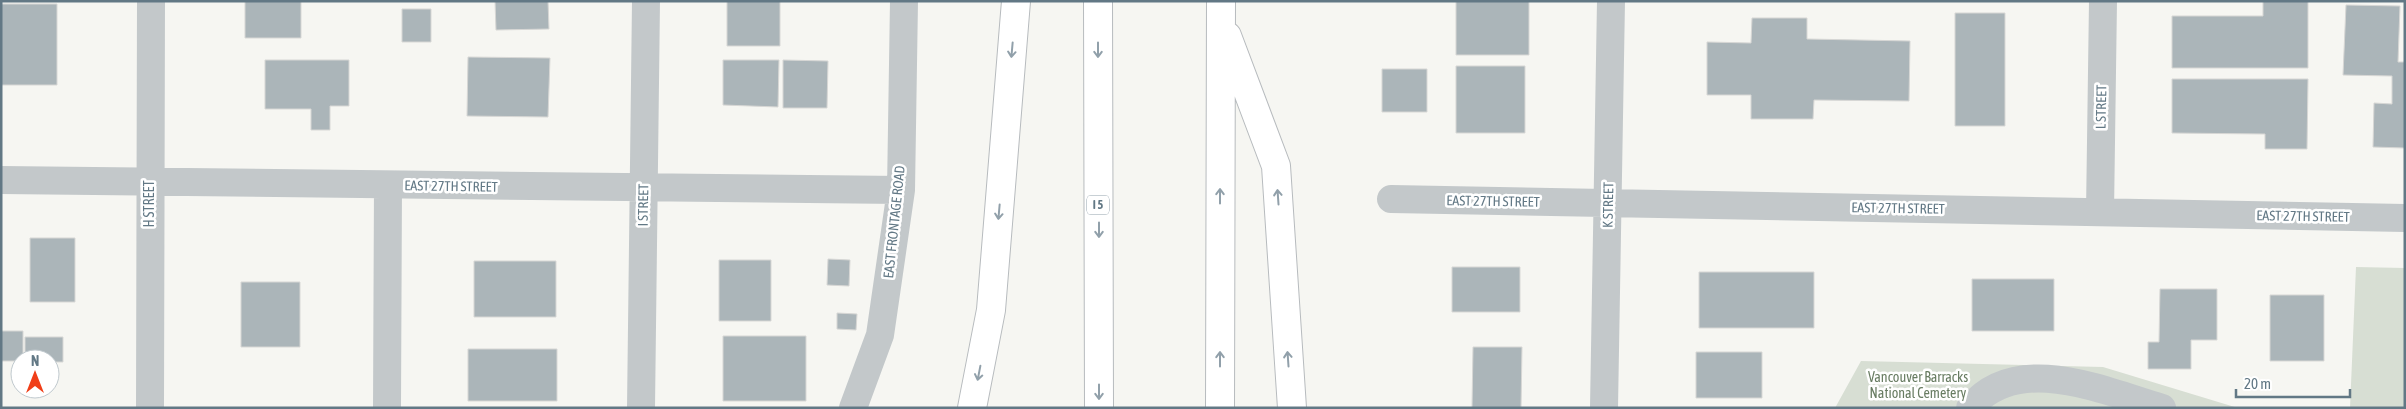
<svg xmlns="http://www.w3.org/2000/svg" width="2406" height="409" viewBox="0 0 2406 409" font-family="'Asap Condensed',sans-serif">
	<rect width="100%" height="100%" fill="#f6f6f2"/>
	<path fill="#d7ded3" d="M2356 267 2405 268V408H2350Z
		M1861 361 2103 367 2238 408H1835Z"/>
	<path fill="#abb5b9" stroke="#d7d7d5" d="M245 1H301V38H245Z
		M495 1H548L549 29 496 30Z
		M727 1H780V46H727Z
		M1456 1H1529V55H1456Z
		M2263 1H2308V68H2172V16H2263Z
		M1 4H57V85H1Z
		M2346 5 2400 6 2398 62H2405V148L2373 147 2374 103 2392 104V76L2343 75Z
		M402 9H431V42H402Z
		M1955 13H2005V126H1955Z
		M1752 18H1807V39L1910 41 1909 101 1814 100 1813 119H1751V95H1707V42L1751 43Z
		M468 57 550 58 548 117 467 116Z
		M265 60H349V106H330V130H311V109H265Z
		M723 60H779L778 107 723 105Z
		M783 60 828 61 827 108H783Z
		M1456 66H1525V133H1456Z
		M1382 69H1427V112H1382Z
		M2172 79H2308L2307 149H2265V134L2172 133Z
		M30 238H75V302H30Z
		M828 259 850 260 849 286 827 285Z
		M719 260H771V321H719Z
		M474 261H556V317H474Z
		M1452 267H1520V312H1452Z
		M1699 272H1814V328H1699Z
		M1972 279H2054V331H1972Z
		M241 282H300V347H241Z
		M2160 289H2217V340H2191V369H2148V342H2159Z
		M2270 295H2324V361H2270Z
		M837 313 857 314 856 330 837 329Z
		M1 331H23V359H20V361H1Z
		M723 336H806V401H723Z
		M25 337H63V362H50V359H25Z
		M1473 347H1522L1521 408H1472Z
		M468 349H557V401H468Z
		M1696 352H1762V398H1696Z"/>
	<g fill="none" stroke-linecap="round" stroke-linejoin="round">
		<defs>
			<path id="highway" d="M1098 1 1099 408
				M1227 36 1276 166 1292 408
				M972 408 991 310 1016 1
				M1220 408 1221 1"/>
		</defs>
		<use href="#highway" stroke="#b7bbbe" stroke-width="30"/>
		<path stroke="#c3c8ca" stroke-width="28" d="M1 180 901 190
			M1391 199 2405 218
			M2100 212 2103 1
			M150 408 151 1
			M387 408 388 185
			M641 408 646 1
			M853 408 880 335 901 190 904 1
			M1604 408 1611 1
			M1970 408C2017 351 2104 391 2162 408"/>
		<use href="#highway" stroke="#fff" stroke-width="28"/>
	</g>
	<defs><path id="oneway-shaft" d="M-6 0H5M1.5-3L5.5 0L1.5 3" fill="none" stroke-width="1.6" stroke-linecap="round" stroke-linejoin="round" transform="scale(1.25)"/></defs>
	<g stroke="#91a0aa">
		<use href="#oneway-shaft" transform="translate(1012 50) rotate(95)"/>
		<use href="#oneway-shaft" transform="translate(1098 50) rotate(90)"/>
		<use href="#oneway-shaft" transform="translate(1220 196) rotate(-90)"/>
		<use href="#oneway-shaft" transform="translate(1278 197) rotate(-94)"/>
		<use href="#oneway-shaft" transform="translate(999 212) rotate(95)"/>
		<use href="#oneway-shaft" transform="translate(1099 230) rotate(90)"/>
		<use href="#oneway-shaft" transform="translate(1220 359) rotate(-90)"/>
		<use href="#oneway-shaft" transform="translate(1288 359) rotate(-94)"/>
		<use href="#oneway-shaft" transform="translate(979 373) rotate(101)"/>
		<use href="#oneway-shaft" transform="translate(1099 392) rotate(90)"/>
	</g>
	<g text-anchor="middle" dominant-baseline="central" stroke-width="5" stroke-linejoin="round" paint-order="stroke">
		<rect fill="#fff" stroke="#91a0aa" stroke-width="1" x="1087" y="195.5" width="22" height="19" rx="4"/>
		<g font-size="12" font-weight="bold" fill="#627885">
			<text x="1098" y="205">I 5</text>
		</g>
		<g font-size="14" fill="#627885" stroke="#fff">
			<text transform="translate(2101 107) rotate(-89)">L STREET</text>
			<text transform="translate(451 186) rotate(1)">EAST 27TH STREET</text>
			<text transform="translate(1493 201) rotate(1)">EAST 27TH STREET</text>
			<text transform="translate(149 204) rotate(-90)">H STREET</text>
			<text transform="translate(643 205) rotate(-89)">I STREET</text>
			<text transform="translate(1608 205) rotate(-89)">K STREET</text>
			<text transform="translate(1898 208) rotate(1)">EAST 27TH STREET</text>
			<text transform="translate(2303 216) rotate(1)">EAST 27TH STREET</text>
			<text transform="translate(894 222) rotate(-84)">EAST FRONTAGE ROAD</text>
		</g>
		<g font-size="14" fill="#687c62" stroke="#fff">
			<text x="1918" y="377">Vancouver Barracks<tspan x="1918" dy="16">National Cemetery</tspan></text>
		</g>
	</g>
	<rect width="2406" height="409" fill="none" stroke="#627885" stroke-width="5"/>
	<g transform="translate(35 374)"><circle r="24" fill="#ffffff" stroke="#c0c9ce"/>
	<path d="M0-4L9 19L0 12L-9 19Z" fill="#f03e18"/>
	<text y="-8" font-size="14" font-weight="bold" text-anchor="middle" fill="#627885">N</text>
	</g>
	<path d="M2236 389v8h114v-8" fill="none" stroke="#627885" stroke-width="2.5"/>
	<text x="2244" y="389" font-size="15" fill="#627885" stroke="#ffffff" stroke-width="4" paint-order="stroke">20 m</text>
</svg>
